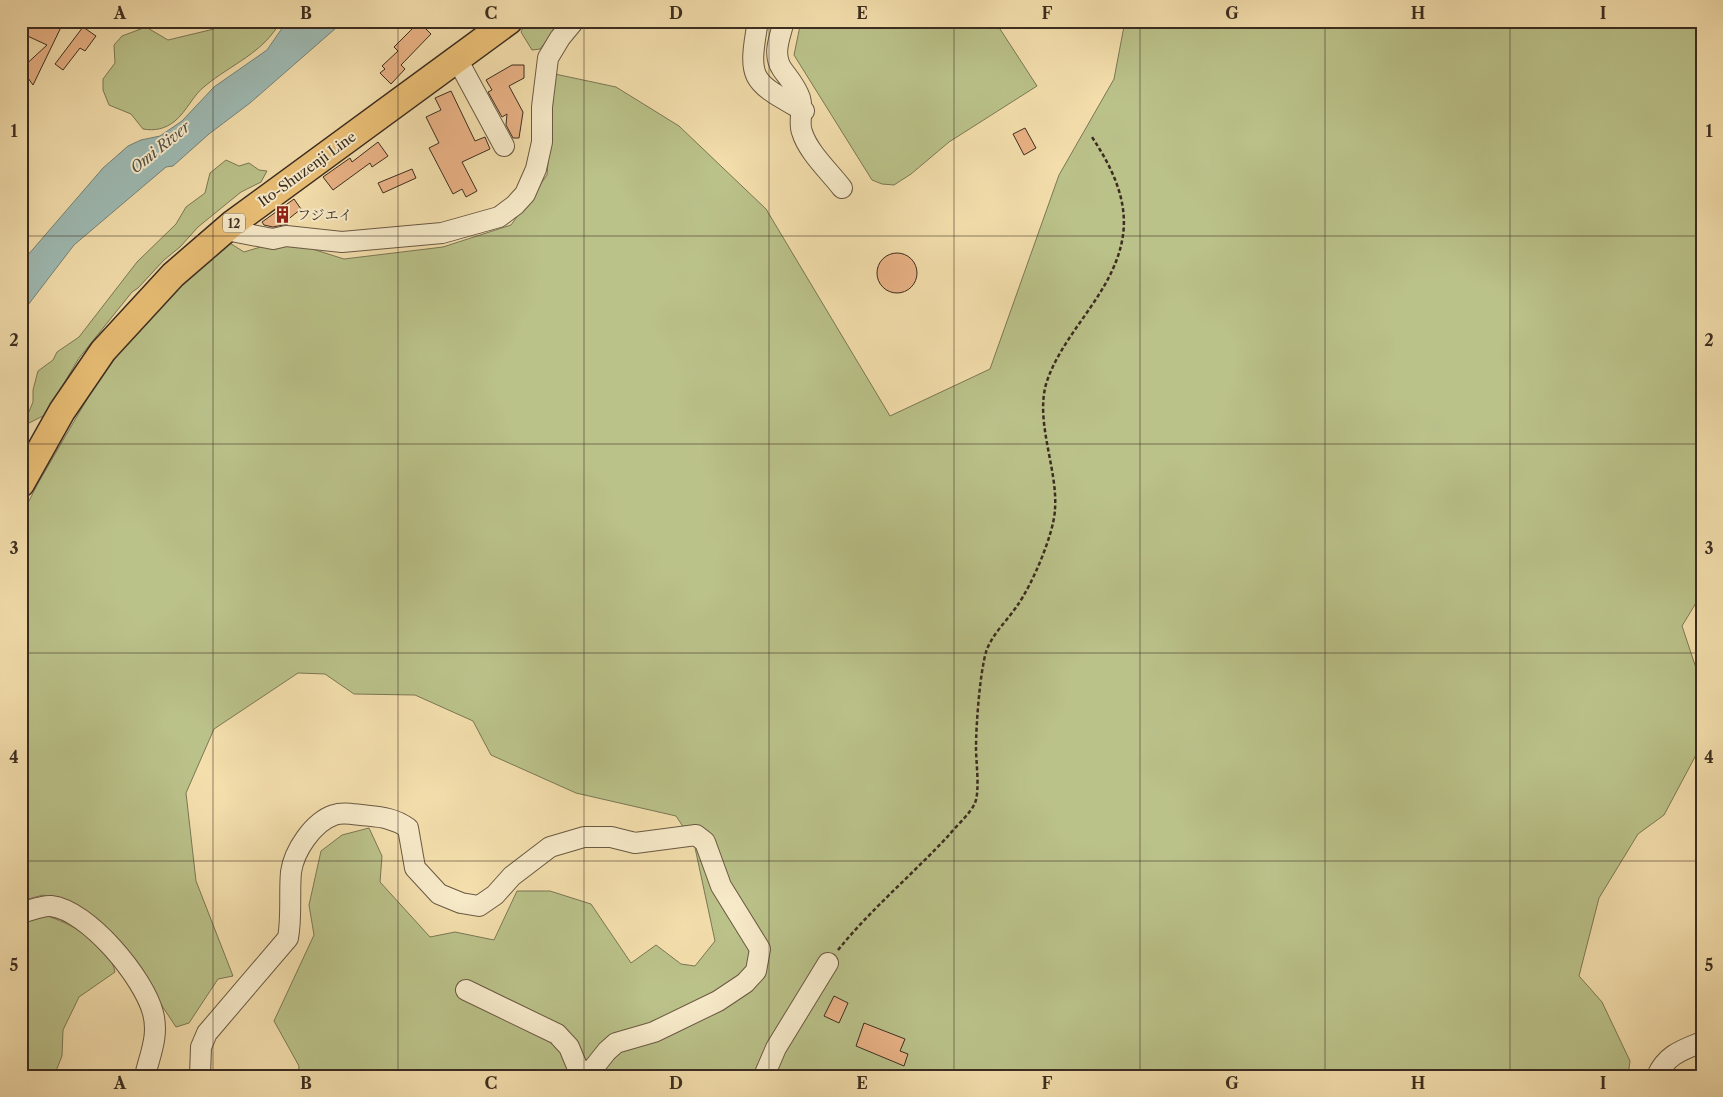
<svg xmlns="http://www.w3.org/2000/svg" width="1723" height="1097" viewBox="0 0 1723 1097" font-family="'Libre Caslon Text','Noto Serif JP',serif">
	<rect width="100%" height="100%" fill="#f3deac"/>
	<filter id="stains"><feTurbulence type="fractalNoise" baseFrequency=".004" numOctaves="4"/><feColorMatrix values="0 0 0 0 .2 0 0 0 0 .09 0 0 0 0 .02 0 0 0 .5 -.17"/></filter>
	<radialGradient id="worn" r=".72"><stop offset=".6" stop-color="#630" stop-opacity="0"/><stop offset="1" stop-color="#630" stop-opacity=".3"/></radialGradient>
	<path fill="#bac189" stroke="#7b7754" d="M223 21H281C262 54 233 63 205 86 193 95 187 111 175 121 165 129 155 131 143 129L131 114 109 105 103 90V79L115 63 114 45 122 36 146 27 168 40 214 29Z
		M526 21H562L540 49 532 50 521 32Z
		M801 21H1009L1000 29 1037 86 949 142 911 174 894 185 882 184 872 180 794 55Z
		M1125 21H1702V593L1682 626 1697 671 1696 700 1701 733 1696 755 1664 815 1638 834 1599 898 1579 976 1602 1002 1630 1061 1628 1076H617L578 1067 571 1076H298L299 1066 274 1021 314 935 309 905 321 851 342 835 369 828 382 856 380 882 430 937 455 932 494 940 517 891H550L591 904 631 963 656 945 681 964 695 966 715 941 694 843 676 816 576 793 491 755 473 721 415 695 354 694 325 674 298 673 214 729 186 793 196 881 233 976 218 979 189 1023 176 1027 137 968 76 908 43 895 21 901V517L37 485 101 375 162 302 225 240 244 252 284 240 344 259 443 247 511 225 547 175 555 74 616 87 679 126 766 209 890 416 990 369 1059 175 1114 79Z
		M226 160 239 166 249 163 259 170 267 171 261 182 241 192 198 227 180 247 164 260 138 288 132 292 79 358 45 415 29 423 25 421 33 402V390L38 371 53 360 57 352 79 337 137 262 176 224 186 207 205 193 210 173Z
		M44 915C69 922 110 944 115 972L79 997 63 1030 62 1056 54 1076H21V920Z"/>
	<path fill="#9ebab3" stroke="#778278" d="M287 21H344L250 103 209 134 173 166 166 167 74 245 28 305 21 329V263L103 168 128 146 141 140 160 136 182 121 214 87 267 50Z"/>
	<path fill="#e9b285" stroke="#3c2d20" d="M21 21H64L33 85 28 78 21 83V69L47 45 21 33Z
		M419 22 431 34 401 65 405 69 391 84 380 73 385 69 382 66 398 51 394 47Z
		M83 27 96 36 85 51 80 48 63 70 55 64Z
		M512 65H524V78L509 86 523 112 519 138H513L506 125 507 114 502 117 488 92 492 90 486 80Z
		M451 91 475 141 485 137 490 149 462 162 477 191 466 197 462 189 453 194 429 148 439 143 426 117 441 110 435 98Z
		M1025 128 1036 148 1024 155 1013 134Z
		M378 142 388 156 372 167 370 163 333 190 323 177 350 158 352 162Z
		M412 169 416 178 383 193 378 183Z
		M294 199 301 209 286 221 288 224 273 227 264 225 262 222Z
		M877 273a20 20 0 1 1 40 0a20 20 0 1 1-40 0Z
		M834 996 848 1003 839 1023 824 1016Z
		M864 1023 905 1039 900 1051 908 1054 904 1066 856 1046Z"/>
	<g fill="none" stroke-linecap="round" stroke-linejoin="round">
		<defs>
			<path id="minor" d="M758 21C747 82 752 81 804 111
				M784 21C780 37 772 54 782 69 789 79 796 86 800 98 804 111 798 122 802 132 808 152 829 171 842 188
				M457 59 504 146
				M226 230 273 239 286 236 342 242 442 233 499 217 515 205 525 194 536 169 542 142V107L548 58 560 38 574 21
				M21 913C30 911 42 905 51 906 88 910 144 978 153 1013 159 1036 150 1054 145 1076
				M466 990 557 1034 569 1047 581 1076
				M200 1076 201 1047 207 1033 288 938C292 916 289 894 291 872 294 851 313 822 334 815 342 812 352 814 361 815 379 817 392 817 408 828L415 868 439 894 461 903 479 906 495 895 512 876 550 847 584 837H611L635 843 696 835 705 842 721 886 760 949 756 971 745 983 718 1001 654 1032 616 1043 607 1051 587 1076
				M764 1076 776 1048 828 963
				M1657 1076C1666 1055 1682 1050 1702 1042"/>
			<path id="major" d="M21 484 62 411 103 351 173 275 232 224 509 21"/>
		</defs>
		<use href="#minor" stroke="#6a5943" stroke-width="22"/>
		<use href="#major" stroke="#3c2d20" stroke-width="29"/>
		<path stroke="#3c2d20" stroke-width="2.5" stroke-dasharray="4 2.5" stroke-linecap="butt" d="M838 950C871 909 913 874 949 835 957 825 970 814 975 803 980 790 976 762 976 748 976 724 980 673 986 652 992 634 1007 621 1017 606 1032 585 1054 534 1055 509 1058 469 1034 420 1047 381 1065 329 1115 292 1123 235 1128 199 1111 166 1092 137"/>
		<use href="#minor" stroke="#f7eac9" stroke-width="20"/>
		<use href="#major" stroke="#eabf76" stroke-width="26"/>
	</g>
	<path fill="none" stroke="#3c2d20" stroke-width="1" stroke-opacity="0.55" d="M213 21V1076M398 21V1076M584 21V1076M769 21V1076M954 21V1076M1140 21V1076M1325 21V1076M1510 21V1076M21 236H1702M21 444H1702M21 653H1702M21 861H1702"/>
	<defs>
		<symbol id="building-bare" viewBox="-9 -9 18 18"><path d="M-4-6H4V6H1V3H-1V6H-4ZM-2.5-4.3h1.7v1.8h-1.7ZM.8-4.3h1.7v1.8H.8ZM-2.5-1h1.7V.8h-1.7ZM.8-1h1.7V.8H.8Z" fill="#8f2418" stroke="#f7eac9" stroke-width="2.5" paint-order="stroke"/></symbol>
	</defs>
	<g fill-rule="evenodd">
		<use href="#building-bare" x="270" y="202" width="25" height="25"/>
	</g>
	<g text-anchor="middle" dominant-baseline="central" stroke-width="4" stroke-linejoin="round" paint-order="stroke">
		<rect fill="#f7eac9" stroke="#746653" stroke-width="1" x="223" y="213.5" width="22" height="19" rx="4"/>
		<g font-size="12" font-weight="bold" fill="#3c2d20">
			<text x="234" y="223">12</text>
		</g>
		<g font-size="14" fill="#3c2d20" stroke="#f7eac9">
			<text transform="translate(307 169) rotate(-36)">Ito-Shuzenji Line</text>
		</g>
		<g font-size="14" fill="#3c2d20" stroke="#f7eac9" text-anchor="start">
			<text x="297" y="215">フジエイ</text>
		</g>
		<g font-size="15" font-style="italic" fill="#545045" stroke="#f7eac9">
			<text transform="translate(160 147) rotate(-39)">Omi River</text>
		</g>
	</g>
	<rect width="1723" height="1097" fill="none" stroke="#f3deac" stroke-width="55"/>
	<rect x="28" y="28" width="1668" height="1042" fill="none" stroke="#3c2d20" stroke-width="2"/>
	<g font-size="16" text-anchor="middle" font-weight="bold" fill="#3c2d20">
		<text x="120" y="19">A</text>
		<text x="306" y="19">B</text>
		<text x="491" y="19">C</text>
		<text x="676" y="19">D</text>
		<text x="862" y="19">E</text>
		<text x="1047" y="19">F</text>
		<text x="1232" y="19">G</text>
		<text x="1418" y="19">H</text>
		<text x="1603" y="19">I</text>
		<text x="14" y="137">1</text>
		<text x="1709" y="137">1</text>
		<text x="14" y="346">2</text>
		<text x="1709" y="346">2</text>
		<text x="14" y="554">3</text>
		<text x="1709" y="554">3</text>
		<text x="14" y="763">4</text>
		<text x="1709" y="763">4</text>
		<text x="14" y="971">5</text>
		<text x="1709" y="971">5</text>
		<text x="120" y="1089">A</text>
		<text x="306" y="1089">B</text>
		<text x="491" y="1089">C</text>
		<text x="676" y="1089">D</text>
		<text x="862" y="1089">E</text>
		<text x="1047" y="1089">F</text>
		<text x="1232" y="1089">G</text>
		<text x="1418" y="1089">H</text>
		<text x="1603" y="1089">I</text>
	</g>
	<rect width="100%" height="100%" filter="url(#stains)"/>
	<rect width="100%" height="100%" fill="url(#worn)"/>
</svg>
